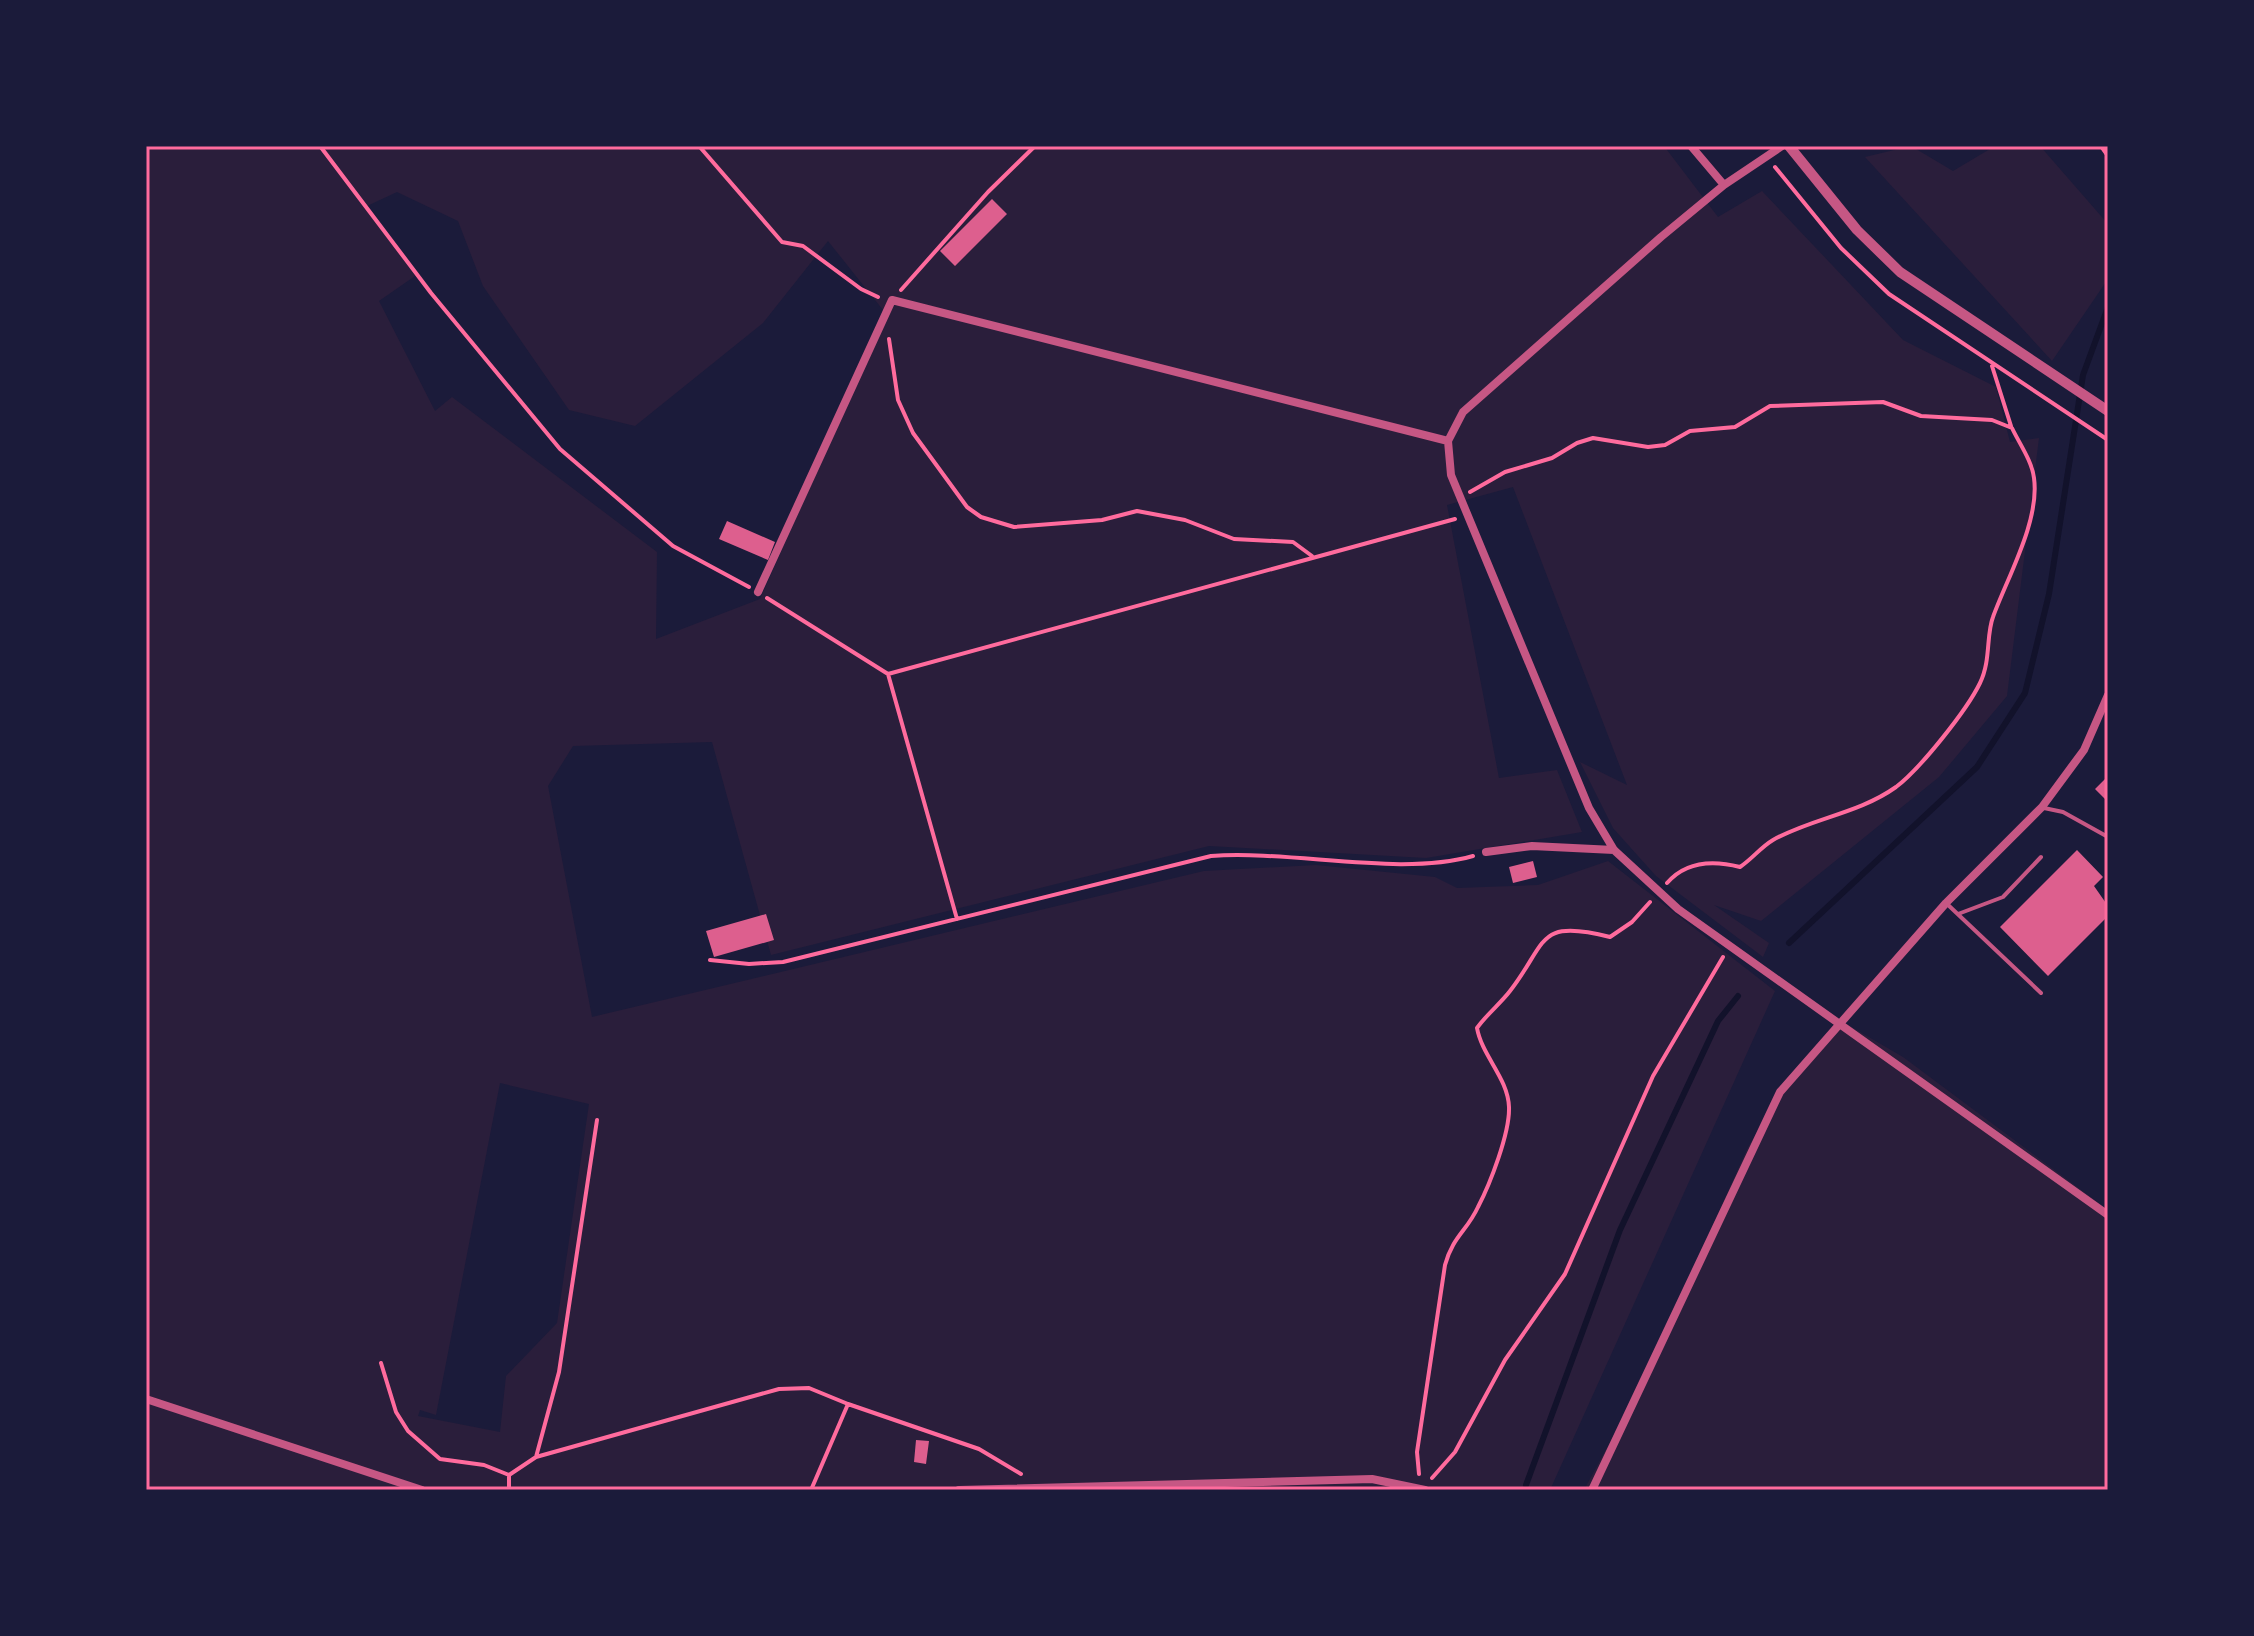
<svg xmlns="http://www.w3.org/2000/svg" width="2254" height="1636" viewBox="0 0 2254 1636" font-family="Roboto,sans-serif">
	<rect width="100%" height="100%" fill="#1b1b3a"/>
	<path fill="#2a1e3b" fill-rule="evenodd" d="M146 146H1664L1718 217 1762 191 1903 340 1996 387 2010 442 2039 438 2007 696 1939 777 1761 921 1714 905 1769 943 1763 957 1656 876 1613 828 1580 762 1627 785 1513 487 1447 505 1499 778 1557 770 1582 832 1426 858 1209 846 771 955 712 742 573 746 548 786 592 1017 1204 871 1316 865 1435 877 1457 888 1538 885 1608 861 1775 991 1550 1490H146ZM397 192 458 221 483 286 569 410 635 426 763 323 828 241 887 315 760 599 656 639 657 552 452 397 435 411 379 301 415 276 367 206ZM500 1083 589 1104 557 1323 506 1376 500 1432 418 1416 420 1410 436 1415Z
		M1911 146 1953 171 1995 146H2040L2108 224V279L2052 361 1865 157Z
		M1843 1022 1903 1057 2108 1210V1490H1584L1642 1383 1748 1147 1792 1075Z"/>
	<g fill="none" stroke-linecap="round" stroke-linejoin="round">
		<path stroke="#12122b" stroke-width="6" d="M1789 943 1977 767 2025 693 2049 594 2083 375 2108 307
			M1526 1485 1620 1230 1718 1021 1738 996"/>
	</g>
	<path fill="#dd5f8e" d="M992 199 1007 214 955 266 940 251Z
		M727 521 775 542 768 560 719 539Z
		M2108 776V802L2095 789Z
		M2077 850 2103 877 2094 886 2108 906V916L2048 976 2000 927Z
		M1533 861 1537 877 1513 883 1509 867Z
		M766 914 774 940 714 957 706 931Z
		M916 1440 929 1441 926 1464 914 1462Z"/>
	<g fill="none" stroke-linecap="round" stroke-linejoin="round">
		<path stroke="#ff6b9d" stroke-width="4" d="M320 146 431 293 560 449 673 546 749 587
			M699 146 782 242 803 246 861 289 878 297
			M2101 146 2108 156
			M1775 167 1841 248 1889 294 2108 440
			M901 290 988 192 1035 146
			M889 339 898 400 913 433 967 507 981 517 1014 527 1102 520 1137 511 1185 520 1234 539 1293 542 1312 556
			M1992 366 2011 426
			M1470 492 1505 472 1552 458 1577 443 1593 438 1648 447 1665 445 1690 431 1735 427 1770 406 1883 402 1921 416 1992 420 2012 428C2019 443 2032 461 2034 478 2040 521 2007 578 1993 617 1986 635 1991 661 1980 683 1967 710 1920 769 1896 787 1858 814 1812 818 1773 840 1761 847 1752 859 1740 867 1713 860 1686 861 1667 883
			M767 598 888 674 1455 519
			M888 674 957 919
			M710 960 749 964 783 962 1211 856C1293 850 1399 877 1473 856
			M381 1363 396 1412 408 1431 440 1459 484 1465 509 1475
			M536 1457 559 1372 597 1120
			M1419 1474 1417 1452 1445 1265C1453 1236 1467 1231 1478 1207 1490 1184 1510 1133 1509 1107 1508 1078 1482 1056 1477 1028 1487 1014 1500 1004 1510 991 1548 942 1536 918 1610 937L1632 922 1650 902
			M1432 1478 1455 1452 1505 1360 1565 1274 1653 1076 1723 957
			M509 1490V1475L536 1457 779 1389 809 1388 848 1404
			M811 1490 848 1404 979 1449 1021 1474"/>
		<path stroke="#c65784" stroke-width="4" d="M2044 808 2063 812 2108 837
			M1946 903 2041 993
			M1958 914 2003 897 2041 857"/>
		<path stroke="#c65784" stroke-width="8" d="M1691 146 1724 185
			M1782 146 1724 185 1661 237 1463 412 1448 441 1451 475 1589 808 1614 850 1678 909 2108 1215
			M758 592 892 300 1448 441
			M1486 852 1532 846 1614 850
			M146 1399 422 1490
			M959 1490 1372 1479 1425 1490
			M1592 1490 1780 1092 1946 903 2042 807 2084 750 2108 695"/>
		<path stroke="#c65784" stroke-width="10" d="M1789 146 1857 230 1900 272 2108 411"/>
	</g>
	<rect width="2254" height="1636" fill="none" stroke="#1b1b3a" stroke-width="296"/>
	<rect x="148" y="148" width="1958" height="1340" fill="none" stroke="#ff6b9d" stroke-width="3"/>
</svg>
